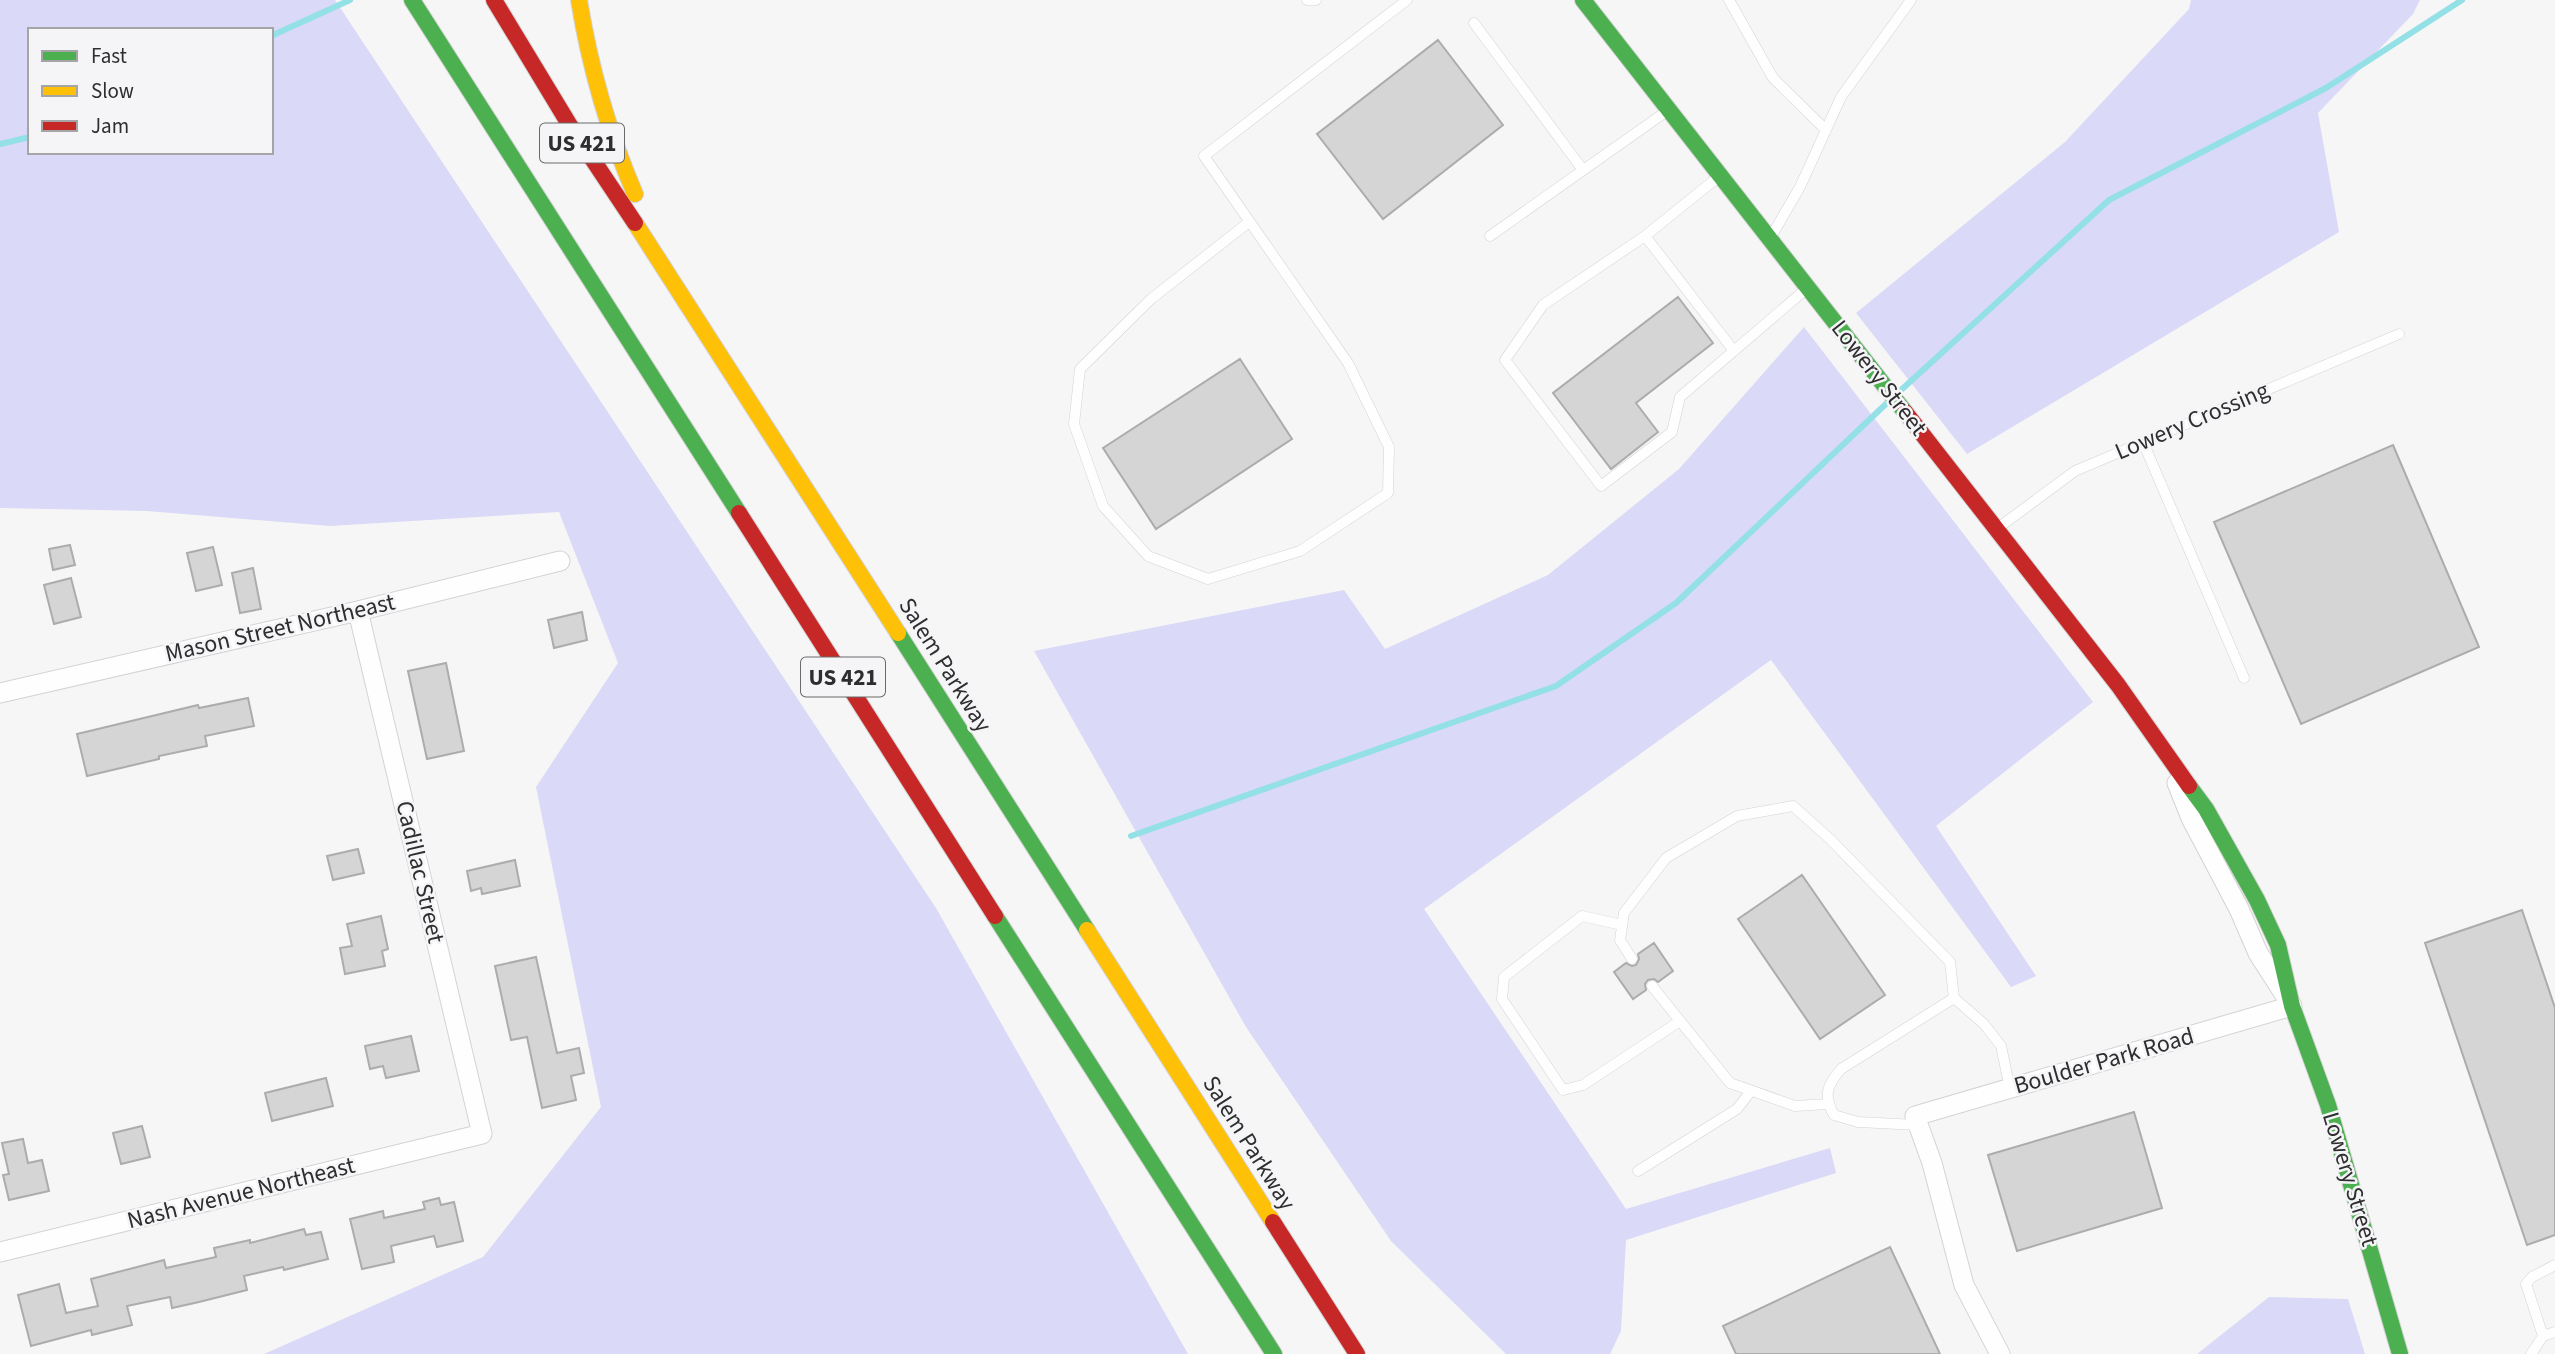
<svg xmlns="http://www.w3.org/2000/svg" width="2555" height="1354" viewBox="0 0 2555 1354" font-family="'Source Sans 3',sans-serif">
	<rect width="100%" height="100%" fill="#f6f6f7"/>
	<path fill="#dad9f7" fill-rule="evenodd" d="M0 0H335L936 908 1188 1354H264L483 1257 601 1107 536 787 618 663 559 512 330 526 147 511 0 508ZM30 30H271V152H30Z
		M2191 0H2420L2413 14 2318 113 2339 232 1967 454 1856 313 2065 142 2189 9Z
		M1804 327 2093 702 1936 826 2036 976 2011 987 1771 660 1424 909 1626 1209 1830 1148 1836 1173 1626 1240 1621 1331 1610 1354H1506L1391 1241 1246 1027 1034 651 1344 590 1385 649 1548 575 1679 469Z
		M2269 1297 2348 1299 2365 1354H2197Z"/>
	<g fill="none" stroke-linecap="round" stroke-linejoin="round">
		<path stroke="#93e0e6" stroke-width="6" d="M271 36 350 0
			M0 144 30 137
			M1900 391 2109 200 2326 88 2462 0
			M1131 836 1556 686 1676 603 1889 401"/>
	</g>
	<path fill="#d5d5d6" stroke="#acacad" stroke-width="2" d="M1438 40 1503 125 1383 219 1317 134Z
		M1678 297 1713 343 1636 403 1658 432 1611 469 1553 393Z
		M1240 359 1292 439 1156 529 1103 448Z
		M2393 445 2479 647 2301 724 2214 522Z
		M70 545 75 565 53 570 49 549Z
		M213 547 222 585 196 591 187 553Z
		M253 568 261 609 240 613 232 573Z
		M71 578 81 617 54 624 44 585Z
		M582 612 587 640 554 648 548 620Z
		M446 663 464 751 427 759 408 671Z
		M248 698 254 726 205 736 207 746 159 756V759L87 776 77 734 198 705 199 708Z
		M358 849 364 873 333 880 327 856Z
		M515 860 520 886 482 894 481 888 471 891 467 871Z
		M1802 875 1885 995 1820 1039 1738 919Z
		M2522 910 2555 1008V1235L2527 1245 2425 943Z
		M381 916 388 949 382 951 385 966 345 974 340 948 352 946 347 924Z
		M1654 943 1673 971 1658 982 1654 979 1648 980 1645 984 1646 990 1633 999 1614 972 1626 963 1632 966 1636 965 1639 959 1638 954Z
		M536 957 557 1053 579 1048 584 1073 571 1076 576 1100 542 1108 527 1037 511 1040 495 966Z
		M411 1036 419 1071 386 1078 383 1066 370 1069 365 1046Z
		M326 1078 333 1106 272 1121 265 1093Z
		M2134 1112 2162 1208 2017 1251 1988 1155Z
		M142 1126 150 1157 121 1164 113 1133Z
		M23 1139 28 1163 42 1160 49 1191 9 1200 3 1175 9 1174 2 1143Z
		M439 1198 441 1205 454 1202 463 1241 437 1247 434 1236 391 1246 394 1262 362 1269 350 1219 383 1211 384 1218 425 1209 423 1202Z
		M304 1229 306 1235 321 1232 328 1259 284 1270 283 1267 244 1276 247 1290 199 1302 172 1308 170 1297 127 1306 132 1325 92 1335 91 1330 31 1346 18 1295 59 1284 66 1313 98 1306 91 1279 164 1260 166 1268 216 1257 214 1248 250 1240V1243Z
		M1890 1247 1940 1354H1736L1723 1326Z"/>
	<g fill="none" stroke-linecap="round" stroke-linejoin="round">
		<defs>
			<path id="lane" d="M1307 0H1316
				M1729 0 1773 78 1826 130
				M1474 23 1583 170
				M1717 178 1645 236 1543 305 1505 360 1601 486 1672 432 1680 397 1805 290
				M1249 222 1151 299 1080 369 1074 424 1103 506 1148 556 1208 579 1300 551 1388 493 1389 447 1348 363 1204 156 1407 0
				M1772 235 1800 187 1841 97 1911 0
				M1490 236 1667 111
				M1645 236 1734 351
				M2143 442 2244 678
				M1998 528 2075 471 2399 334
				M1622 925 1582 916 1504 977 1502 999 1563 1090 1583 1085 1680 1021
				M1632 959 1620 940 1624 913 1666 858 1737 816 1793 806 1830 839 1950 962 1954 998
				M1652 986 1730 1083 1795 1106 1828 1104
				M1918 1125 1858 1122 1834 1115C1823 1096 1827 1085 1841 1069L1954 998 1984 1024 2001 1046 2010 1089
				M1638 1171 1737 1109 1751 1091
				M2543 1336 2526 1284 2532 1277 2555 1265
				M2531 1354 2543 1336 2555 1332"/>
			<path id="street" d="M0 693 358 611 560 561
				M0 1252 482 1134 358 611
				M2000 1354 1964 1285 1932 1163 1915 1116 2292 1006 2258 953 2239 909 2191 818 2177 783"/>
			<path id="fast" d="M412 0 739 513
				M1583 0 1905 412
				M898 633 1087 930
				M2189 786 2206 809 2257 900 2278 945 2292 1006 2328 1105 2400 1354
				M995 916 1274 1354"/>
			<path id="slow" d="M579 0C590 68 608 131 635 194
				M635 223 898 633
				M1087 930 1273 1222"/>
			<path id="jam" d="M494 0 569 124 635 223
				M1905 412 2118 685 2189 786
				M739 513 995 916
				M1273 1222 1357 1354"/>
		</defs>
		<use href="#lane" stroke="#d3d3d4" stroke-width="11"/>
		<use href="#street" stroke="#d3d3d4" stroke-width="21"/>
		<use href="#fast" stroke="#d3d3d4" stroke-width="18"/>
		<use href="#slow" stroke="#d3d3d4" stroke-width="18"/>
		<use href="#jam" stroke="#d3d3d4" stroke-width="18"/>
		<use href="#lane" stroke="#fefefe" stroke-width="10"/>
		<use href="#street" stroke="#fefefe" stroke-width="19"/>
		<use href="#fast" stroke="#4caf50" stroke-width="16"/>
		<use href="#slow" stroke="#ffc107" stroke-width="16"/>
		<use href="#jam" stroke="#c62828" stroke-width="16"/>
	</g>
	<g text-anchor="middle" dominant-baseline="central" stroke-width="5" stroke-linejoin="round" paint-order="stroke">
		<g fill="#f5f5f8" stroke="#6a6a6b" stroke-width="2">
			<rect x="540" y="123.5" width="84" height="39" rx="5"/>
			<rect x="801" y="657.5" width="84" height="39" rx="5"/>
		</g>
		<g font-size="23" font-weight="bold" fill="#2e2e2f">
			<text x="582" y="143">US 421</text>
			<text x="843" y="677">US 421</text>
		</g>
		<g font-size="24" fill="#2e2e2f" stroke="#f5f5f8">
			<text transform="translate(1879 378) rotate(52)">Lowery Street</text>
			<text transform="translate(2192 421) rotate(-23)">Lowery Crossing</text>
			<text transform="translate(280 628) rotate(-13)">Mason Street Northeast</text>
			<text transform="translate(945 665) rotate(58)">Salem Parkway</text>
			<text transform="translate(420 872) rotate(77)">Cadillac Street</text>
			<text transform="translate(2104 1061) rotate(-16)">Boulder Park Road</text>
			<text transform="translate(1249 1143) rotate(58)">Salem Parkway</text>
			<text transform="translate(2350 1179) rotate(73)">Lowery Street</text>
			<text transform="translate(241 1193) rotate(-14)">Nash Avenue Northeast</text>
		</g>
	</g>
	<rect x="28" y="28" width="245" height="126" fill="#f5f5f8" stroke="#a5a5a8" stroke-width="2"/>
	<rect x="42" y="51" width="35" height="10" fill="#4caf50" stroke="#a5a5a8" stroke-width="2"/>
	<text x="91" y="63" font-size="21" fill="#2e2e2f">Fast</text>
	<rect x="42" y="86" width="35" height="10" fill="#ffc107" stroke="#a5a5a8" stroke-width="2"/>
	<text x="91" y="98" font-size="21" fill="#2e2e2f">Slow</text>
	<rect x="42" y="121" width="35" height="10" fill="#c62828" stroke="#a5a5a8" stroke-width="2"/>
	<text x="91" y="133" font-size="21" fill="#2e2e2f">Jam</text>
</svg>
